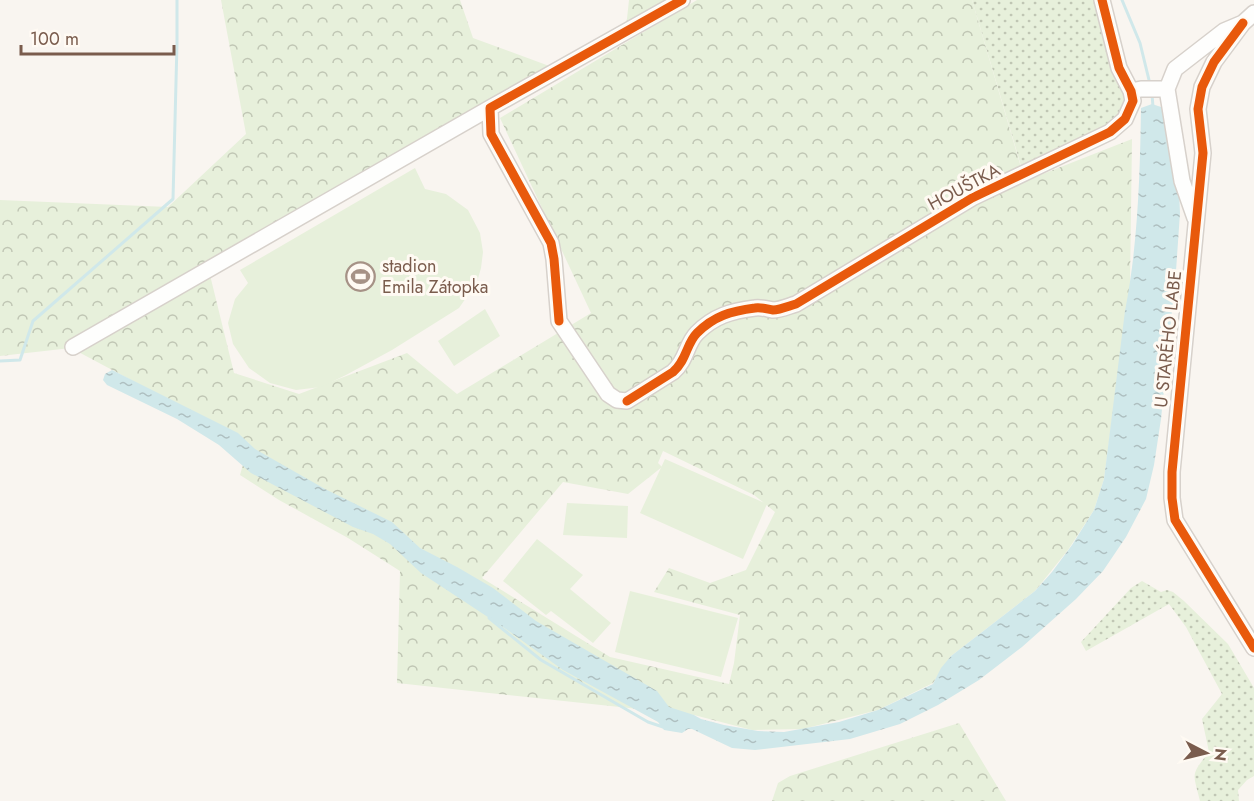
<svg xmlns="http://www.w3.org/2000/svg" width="1254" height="801" viewBox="0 0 1254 801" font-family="Jost,sans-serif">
	<defs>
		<pattern id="grass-dots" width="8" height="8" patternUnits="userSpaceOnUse" patternTransform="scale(1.5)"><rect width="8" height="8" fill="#e7f0db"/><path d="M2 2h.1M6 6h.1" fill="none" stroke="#c0c6b4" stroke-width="1.8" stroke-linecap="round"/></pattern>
		<pattern id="forest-crowns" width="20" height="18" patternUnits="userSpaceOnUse" patternTransform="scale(1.5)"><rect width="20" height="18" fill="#e7f0db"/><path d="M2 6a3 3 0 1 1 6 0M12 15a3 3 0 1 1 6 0" fill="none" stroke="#c0c6b4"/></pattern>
		<pattern id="water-ripples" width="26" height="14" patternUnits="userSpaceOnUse" patternTransform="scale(1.5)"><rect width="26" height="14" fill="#d0e8ea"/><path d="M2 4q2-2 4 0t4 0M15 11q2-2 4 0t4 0" fill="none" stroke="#aebfc0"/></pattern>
	</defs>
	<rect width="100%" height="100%" fill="#f9f5f0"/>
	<path fill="url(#grass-dots)" d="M972 0H1096L1111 65 1139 90 1102 134 1021 166Z
		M1142 581 1161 592 1167 590 1173 592 1184 601 1228 644 1254 688V776L1247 780 1238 790 1239 801H1200C1193 772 1190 776 1209 752L1202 719 1222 694 1186 627 1169 604 1086 651 1081 642 1131 588Z"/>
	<path fill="url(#forest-crowns)" fill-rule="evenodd" d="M221 0H460L473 38 552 67 210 275 234 373 299 394 407 353 457 394 591 313 500 118 697 0H972L1025 181 1132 139 1130 286 1104 479 1094 510 1068 550 1035 591 951 656 933 683 878 710 803 729 752 730 694 715 397 683 400 571 348 538 279 500 240 475 249 443 71 348 0 356V200L168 207 246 134ZM663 451 754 495 775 512 746 570 710 583 669 568 654 592 740 615 734 663 729 684 610 657 482 578 563 482 628 494 662 467 658 463Z
		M629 0H667L626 28Z
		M959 723 1006 801H772L778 783 790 776Z"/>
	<path fill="#e7f0db" d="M415 168 425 189 446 194 468 210 480 233 483 252 481 268 477 282 459 308 392 350 346 375 321 387 296 390 270 383 249 368 233 344 228 323 235 299 248 283 240 270Z
		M485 309 500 336 454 366 438 341Z
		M665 459 767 504 743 559 640 513Z
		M567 503 628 506 627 538 563 535Z
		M537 539 583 575 570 589 611 623 593 643 551 611 546 615 503 581Z
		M630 591 738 618 721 677 615 652Z"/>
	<path fill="url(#water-ripples)" d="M1152 104 1161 107 1170 144 1178 168 1180 213 1176 271 1161 419 1154 465 1146 499 1126 537 1103 571 1076 599 1022 647 979 680 938 705 900 724 850 739 755 750 732 748 692 729H688L682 733 664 730 658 722 563 670 506 629 421 573 390 544 373 534 353 527 251 473 219 445 177 419 107 385 103 380 105 374 112 370 238 433 255 449 325 489 392 522 420 548 457 567 493 588 536 621 657 691 669 707 694 715 701 719 724 725 758 731 784 732 839 722 878 710 933 684 941 668 951 656 1035 591 1052 572 1072 545 1094 510 1104 479 1125 311C1138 244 1140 175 1141 108Z"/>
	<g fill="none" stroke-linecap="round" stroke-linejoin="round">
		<path stroke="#d0e8ea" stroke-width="3" d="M1122 0 1140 43 1149 80
			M1152 94 1153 107
			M0 361 20 360 33 321 173 199 177 43V0
			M489 618 541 660 648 722 663 727"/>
		<defs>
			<path id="minor" d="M1243 23 1214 62 1202 87 1198 109 1203 153 1172 472V498L1175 520 1254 648
				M1167 89 1182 181 1195 218
				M1167 89 1175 69 1224 31 1243 23 1254 13
				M1131 91 1141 89H1167
				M490 108 491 134 551 243 554 259 559 321 608 394 617 400 627 401 673 372C687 360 686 344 697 333 714 316 731 311 755 308 761 307 767 309 773 310 780 310 789 306 796 304L972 198 1110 132 1125 119 1133 101 1131 91 1119 68 1102 0
				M73 347 490 108 682 0"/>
		</defs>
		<use href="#minor" stroke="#d7d1cb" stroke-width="18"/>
		<use href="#minor" stroke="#fefefd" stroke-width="15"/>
		<defs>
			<path id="cycleway" d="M1243 23 1214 62 1202 87 1198 109 1203 153 1172 472V498L1175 520 1254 648
				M559 321 554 259 551 243 491 134 490 108 682 0
				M627 401 673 372C687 360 686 344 697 333 714 316 731 311 755 308 761 307 767 309 773 310 780 310 789 306 796 304L972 198 1110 132 1125 119 1133 101 1131 91 1119 68 1102 0"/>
		</defs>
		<use href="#cycleway" stroke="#fffaf3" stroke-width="13"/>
		<use href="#cycleway" stroke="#e8590c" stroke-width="9"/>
	</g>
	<defs>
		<symbol id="stadium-ring" viewBox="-11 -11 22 22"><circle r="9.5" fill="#fffaf3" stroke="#a69286" stroke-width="1.5"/><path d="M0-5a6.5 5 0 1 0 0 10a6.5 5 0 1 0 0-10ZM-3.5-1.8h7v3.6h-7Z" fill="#a69286"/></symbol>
	</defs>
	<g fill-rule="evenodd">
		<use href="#stadium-ring" x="344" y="260" width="33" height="33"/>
	</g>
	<g text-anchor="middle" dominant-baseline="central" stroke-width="6" stroke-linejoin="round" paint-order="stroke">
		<g font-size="18" fill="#7a5c4d" stroke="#fffaf3">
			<text transform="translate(964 187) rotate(-28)">HOUŠTKA</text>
			<text transform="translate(1168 339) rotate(-84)">U STARÉHO LABE</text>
		</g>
		<g font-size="18" fill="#7a5c4d" stroke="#fffaf3" text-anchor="start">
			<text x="382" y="266">stadion<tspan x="382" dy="21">Emila Zátopka</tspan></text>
		</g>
	</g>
	<g transform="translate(1206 753) rotate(97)" stroke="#fffaf3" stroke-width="4.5" paint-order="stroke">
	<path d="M0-4.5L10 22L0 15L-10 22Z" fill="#7a5c4d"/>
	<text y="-9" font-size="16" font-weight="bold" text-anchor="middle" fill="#7a5c4d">N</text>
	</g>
	<path d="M21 45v9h153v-9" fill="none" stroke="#7a5c4d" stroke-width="3"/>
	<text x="30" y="45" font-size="18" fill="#7a5c4d" stroke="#fffaf3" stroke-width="4.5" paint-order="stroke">100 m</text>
</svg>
